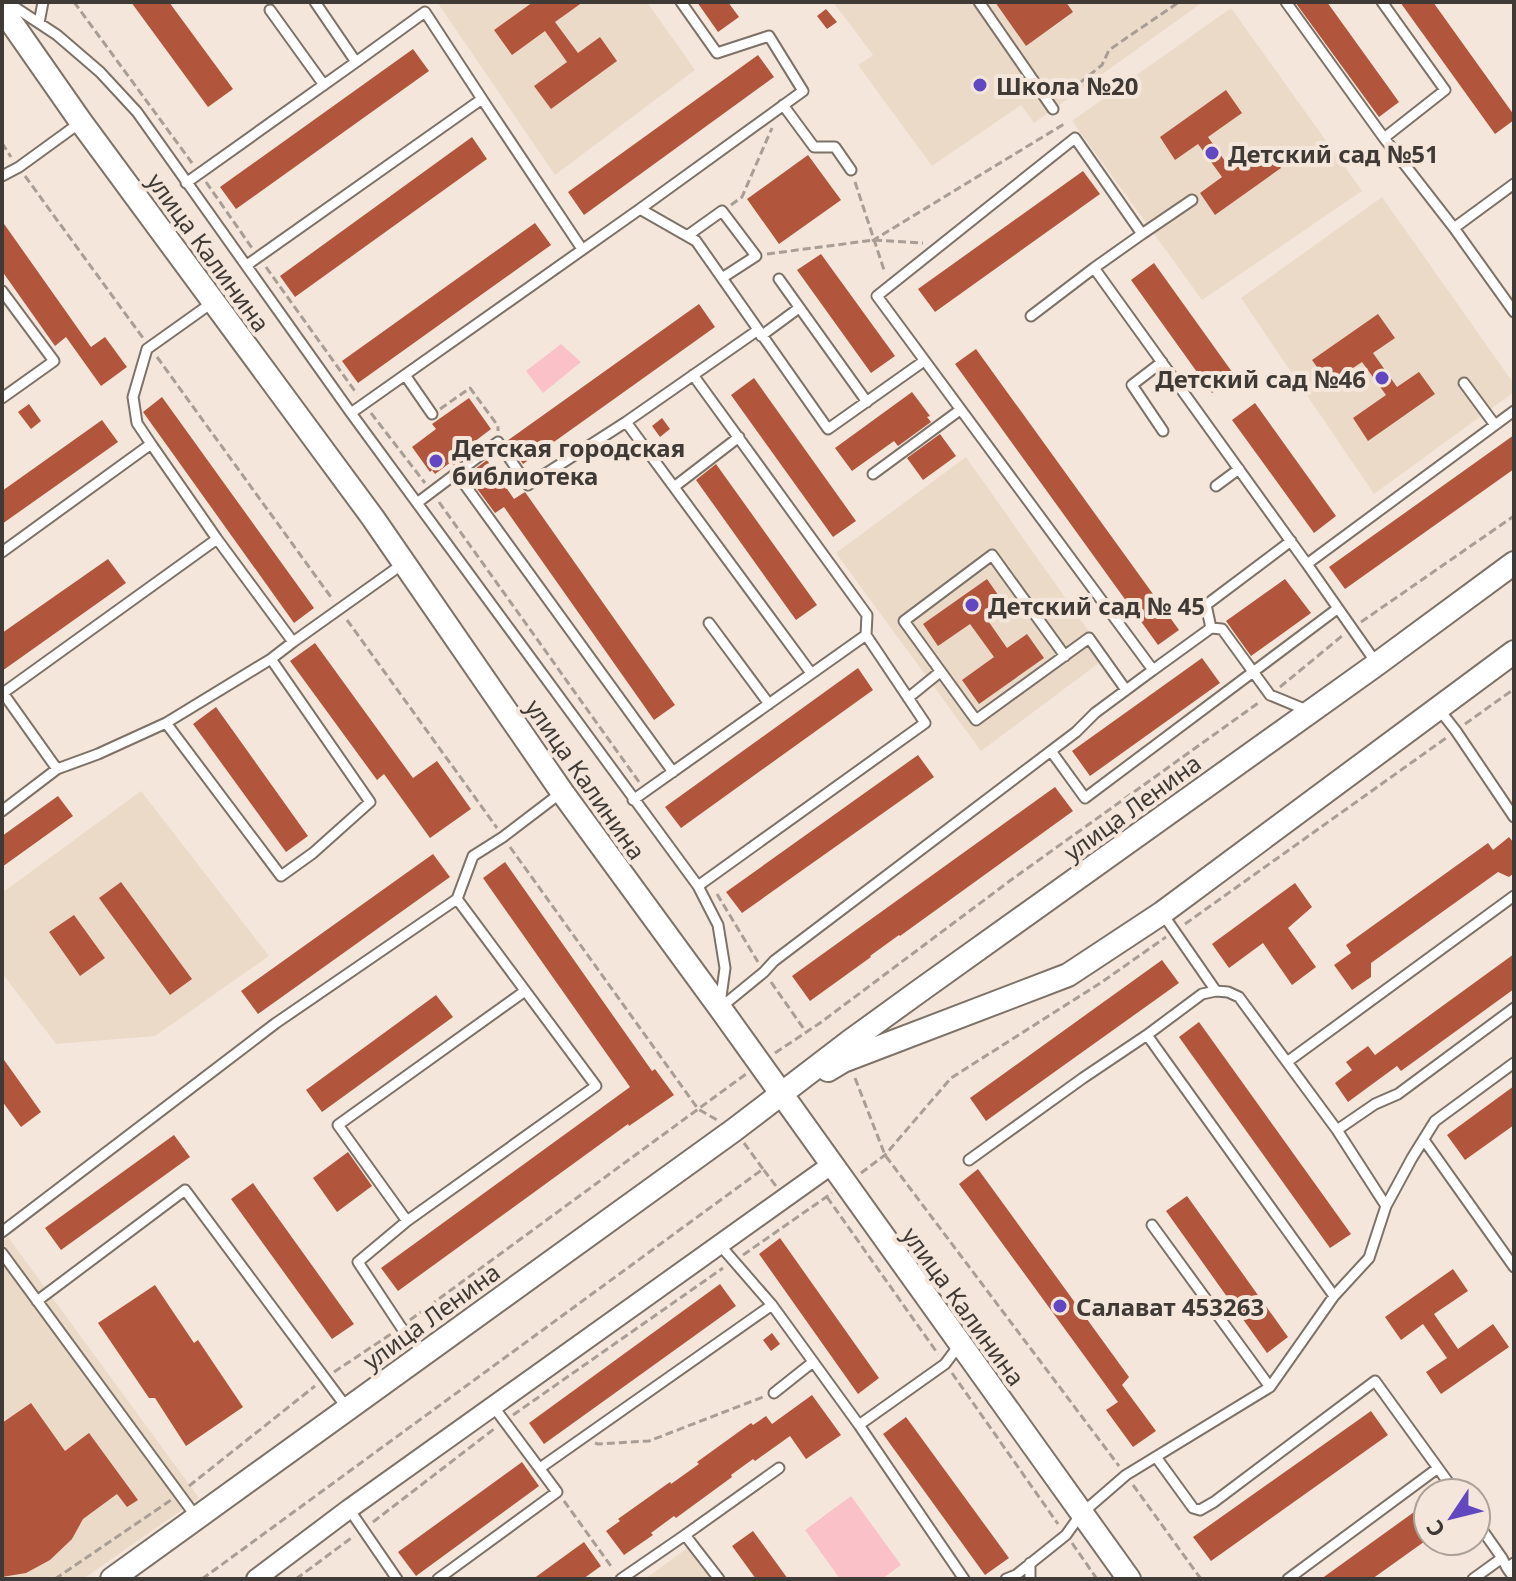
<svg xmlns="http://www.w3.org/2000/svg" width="1516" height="1581" viewBox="0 0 1516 1581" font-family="'Noto Sans',sans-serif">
	<rect width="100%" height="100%" fill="#f4e6da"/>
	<path fill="#ecdac9" d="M437 2H647L695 70 555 175Z
		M833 2H1203L1034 123 1021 105 932 166 858 65 873 55Z
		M1231 8 1362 191 1202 300 1072 121Z
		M1382 197 1514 384V392L1374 494 1241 298Z
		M966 457 1107 657 981 751 836 553Z
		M141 791 269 956 155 1036 56 1044 2 973V893Z
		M8 1237 199 1498 83 1579H2V1242Z
		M690 1546 714 1579H645Z"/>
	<path fill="#fbc1c9" d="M561 344 581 362 543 393 526 371Z
		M851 1496 901 1565 882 1579H840L805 1530Z"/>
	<path fill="#b1563c" d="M131 2H169L233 89 208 107Z
		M533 2H583L555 22 578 53 600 37 617 61 551 109 534 86 567 62 545 31 512 55 494 30Z
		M697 2H728L739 17 718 32Z
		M995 2H1066L1073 12 1026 46Z
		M1295 2H1327L1399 102 1379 117Z
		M1400 2H1433L1514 115V120L1495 134Z
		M826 9 837 22 827 29 817 16Z
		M413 49 429 71 236 209 220 187Z
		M758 55 774 77 584 215 568 192Z
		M1226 90 1242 113 1208 137 1232 171 1266 146 1281 168 1215 215 1200 193 1222 177 1198 144 1175 160 1160 137Z
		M472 137 487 159 295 297 280 276Z
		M808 155 841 200 779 244 747 199Z
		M1083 171 1100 194 935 312 918 289Z
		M2 221 91 347 105 337 127 367 101 386 66 337 55 346 2 271Z
		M535 223 551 245 358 383 342 361Z
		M821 254 895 356 871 373 797 270Z
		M1154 263 1235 376 1212 393 1131 280Z
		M699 304 715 327 523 464 507 441Z
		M1378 314 1395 338 1373 353 1397 387 1419 372 1435 394 1368 441 1353 418 1386 395 1362 362 1329 384 1312 360Z
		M976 349 1179 630 1158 645 955 364Z
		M754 378 856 521 833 537 731 395Z
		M912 392 930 416 927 417 931 422 898 446 894 441 852 471 835 448Z
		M162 397 314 608 294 623 143 412Z
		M469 398 491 429 474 442 478 448 454 466 451 462 435 474 432 470 430 472 412 447 436 429 432 424Z
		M1255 403 1336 516 1314 533 1232 420Z
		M29 404 41 421 31 429 18 412Z
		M662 418 670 429 660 437 652 426Z
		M102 420 118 442 2 524V491Z
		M940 434 956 456 923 480 907 458Z
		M1514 435V469L1345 589 1329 567Z
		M487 460 514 499 525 492 675 705 654 720 504 507 495 513 467 475Z
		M716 464 817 605 796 620 696 480Z
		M108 559 126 583 2 671V633Z
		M987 579 1003 602 984 615 1007 648 1027 634 1044 658 979 704 962 680 994 657 970 624 938 646 923 624Z
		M1285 579 1311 613 1251 656 1226 621Z
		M315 643 413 778 437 761 471 809 430 838 384 774 377 780 290 661Z
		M1202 658 1220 683 1090 776 1072 751Z
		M858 668 873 690 681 828 665 807Z
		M216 707 308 836 286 852 193 724Z
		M918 755 934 777 742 913 726 892Z
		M1055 787 1073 811 900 936 899 935 870 956 871 957 810 1001 792 976Z
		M58 796 73 816 2 867V836Z
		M1509 837 1514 843V873L1509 877 1498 872 1371 963V977L1352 990 1334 965 1351 953 1346 945 1488 843 1493 850Z
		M433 854 450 877 258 1014 241 991Z
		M505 862 652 1071 655 1069 674 1095 629 1126 628 1124 398 1291 381 1268 630 1087 483 878Z
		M121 882 192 979 170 995 99 898Z
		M1295 883 1312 907 1288 928 1316 967 1292 985 1263 943 1229 968 1212 944Z
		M74 915 105 958 80 976 49 932Z
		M1514 954V989L1401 1071 1397 1066 1348 1102 1335 1083 1352 1070 1346 1062 1368 1046 1375 1055Z
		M1162 960 1179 983 986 1121 970 1098Z
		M436 995 453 1017 322 1112 306 1090Z
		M1199 1022 1351 1234 1330 1248 1179 1037Z
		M2 1057 41 1112 21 1127 2 1101Z
		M1514 1086V1125L1465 1160 1447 1135Z
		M174 1135 190 1157 61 1250 45 1228Z
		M348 1152 372 1186 337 1212 313 1178Z
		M978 1169 1129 1377 1122 1385 1156 1431 1133 1447 1106 1410 1118 1402 959 1184Z
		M253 1183 354 1324 332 1339 231 1199Z
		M1187 1196 1288 1337 1267 1353 1166 1211Z
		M780 1238 879 1378 858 1394 759 1254Z
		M1453 1269 1468 1291 1434 1314 1458 1349 1493 1324 1509 1347 1441 1394 1426 1372 1447 1358 1423 1324 1401 1340 1385 1317Z
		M720 1284 736 1306 544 1444 529 1423Z
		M155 1285 194 1343 198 1340 243 1407 186 1446 155 1398H149L98 1323Z
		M772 1333 780 1344 771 1351 763 1340Z
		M812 1395 841 1435 806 1459 790 1436 755 1461 753 1459 731 1475 732 1477 676 1518 674 1516 651 1533 653 1535 624 1555 606 1531 620 1521 618 1519 670 1482 671 1484 699 1464 697 1462 751 1423 753 1425 766 1416 772 1424Z
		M31 1403 65 1451 89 1433 138 1500 127 1507 117 1494 83 1519 72 1539 50 1560 26 1573 2 1577V1423Z
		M1371 1411 1388 1435 1211 1561 1193 1537Z
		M906 1417 1009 1558 985 1575 883 1434Z
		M522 1462 539 1486 416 1576 398 1552Z
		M1428 1502V1539L1372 1579H1321Z
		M753 1531 788 1579H756L732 1546Z
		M584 1542 601 1566 583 1579H533Z"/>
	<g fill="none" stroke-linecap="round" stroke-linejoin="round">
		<defs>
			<path id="service" d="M7 2 57 35 100 72 137 112 351 413 698 886 718 925 725 968 720 1004
				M979 2 1053 109
				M1286 2 1384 138 1454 228 1514 312
				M1382 2 1445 90 1384 138
				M270 10 324 85
				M39 23 43 2
				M482 99 582 249
				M783 105 814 147H835L851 170
				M2 176 19 167 81 122
				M186 183 356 62 315 2
				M640 209 803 91 769 36 717 53 681 2
				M1454 228 1514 184
				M1142 234 1192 200
				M687 236 722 211 756 256 722 278
				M247 265 482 99 425 12 356 62
				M779 279 867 402
				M2 291 54 361 2 398
				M1031 316 1094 268
				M761 336 799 308
				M1162 362 1132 385 1163 431
				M405 375 432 414
				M693 375 867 615 866 635 925 723 698 886
				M1464 383 1495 425
				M351 413 640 209 696 241 828 429 924 361
				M626 422 811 673
				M151 444 137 423 133 397 147 349 213 302
				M457 474 673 772
				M873 474 960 410
				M1216 486 1239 469
				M674 487 739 437
				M417 503 498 442 528 485 626 422 758 330
				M2 552 151 444 217 539 293 642 404 563
				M709 623 769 704
				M1211 628 1206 605 1291 541
				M1065 656 992 555 904 621 976 720 1089 638 1126 690
				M271 659 370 802 313 853 281 876 166 723 271 659 293 642
				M1377 664 1307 564 1514 411
				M1153 670 1211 628 1222 629 1270 695 1309 711
				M2 692 3 693 217 539
				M3 693 57 769 98 754 166 723
				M908 698 940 672
				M1438 708 1456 731 1514 817
				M1051 751 1085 798 1337 609
				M633 800 866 635
				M2 811 57 769
				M1162 913 1216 991
				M720 1008 764 972 774 961 1076 732 1095 713 1153 670 877 296 1075 138 1142 234 1094 268 1307 564
				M1287 1062 1514 896
				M1337 1130 1375 1104 1398 1094 1514 1008
				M1424 1140 1514 1267
				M969 1160 1083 1078 1147 1035
				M1386 1206 1337 1130 1239 997 1228 992 1216 991 1202 994 1147 1035 1334 1296 1369 1258 1386 1206 1412 1158 1435 1121 1514 1063
				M407 1221 338 1125 525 991
				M1152 1225 1270 1387 1334 1296
				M2 1232 276 1023 457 899
				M2 1253 197 1518
				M37 1301 185 1190 347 1408
				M772 1305 859 1425 945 1364 960 1344
				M424 1353 401 1327 358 1262 407 1221 596 1086 457 899 473 856 503 837 562 792
				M774 1393 813 1362
				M859 1425 964 1579
				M1156 1457 1193 1508 1200 1510 1214 1502 1375 1381 1456 1493
				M540 1468 772 1305 719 1244
				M349 1509 397 1579
				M1476 1521 1502 1558 1507 1568
				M685 1535 779 1468
				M1514 1563 1507 1568 1514 1578
				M438 1579 557 1492 493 1406
				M621 1579 685 1535 719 1579
				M1006 1579 1016 1575 1066 1535 1081 1514 1126 1475 1270 1387
				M1030 1579V1563
				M1288 1579 1438 1468
				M1473 1579 1502 1558"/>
			<path id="minor" d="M256 1579 349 1509 831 1165"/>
			<path id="tertiary" d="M2 9 81 122 373 518 562 792 720 1008 1129 1579
				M828 1070 843 1061 1068 975 1162 913 1514 652
				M112 1579 734 1130 849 1042 918 992 1377 664 1514 563"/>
		</defs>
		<use href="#service" stroke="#7d7267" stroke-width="13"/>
		<use href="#minor" stroke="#7d7267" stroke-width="22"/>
		<use href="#tertiary" stroke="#7d7267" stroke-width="26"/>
		<path stroke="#a89e95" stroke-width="3" stroke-dasharray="8 4" stroke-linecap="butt" d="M74 2 192 163
			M1061 98 1102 65 1109 50 1179 2
			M2 143 11 157
			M25 176 143 338
			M206 182 252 248
			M855 182 885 273
			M731 205 742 197 772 128
			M872 241 1064 124
			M767 254 874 240 923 243
			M266 267 357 394
			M157 357 333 600
			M440 409 470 388 498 426V431
			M371 413 425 483
			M439 502 639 782
			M347 620 497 828
			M1361 622 1514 516
			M1280 687 1342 636
			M1465 724 1514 689
			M510 847 698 1109 717 1120
			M717 894 758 962
			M1185 924 1446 738
			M771 982 806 1032
			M775 1053 820 1023 1011 880 1261 701
			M855 1078 885 1155 1119 1466
			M744 1143 763 1169
			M861 1173 885 1155 951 1078 1102 982 1166 937
			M827 1197 938 1354
			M743 1255 832 1193
			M410 1320 746 1074
			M334 1372 391 1334
			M952 1373 1058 1524
			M513 1415 723 1268
			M595 1443 598 1444 649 1441 763 1397
			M1133 1485 1201 1579
			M189 1486 315 1386
			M564 1501 613 1569
			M373 1522 494 1429
			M1072 1543 1097 1579
			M55 1579 171 1500
			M202 1579 763 1169 776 1186
			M296 1579 354 1536"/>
		<use href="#service" stroke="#fff" stroke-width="9"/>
		<use href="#minor" stroke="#fff" stroke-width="18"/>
		<use href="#tertiary" stroke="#fff" stroke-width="22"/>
	</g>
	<g fill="#6148c1" stroke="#f4e6da" stroke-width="3">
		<circle cx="980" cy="85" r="8"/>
		<circle cx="1212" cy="153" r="8"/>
		<circle cx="1382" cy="378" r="8"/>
		<circle cx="436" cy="461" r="8"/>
		<circle cx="972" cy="605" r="8"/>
		<circle cx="1060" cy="1306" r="8"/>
	</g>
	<g text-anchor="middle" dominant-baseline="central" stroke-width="8" stroke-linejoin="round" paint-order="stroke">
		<g font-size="24" font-weight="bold" fill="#3f3a36" stroke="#f4e6da" text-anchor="start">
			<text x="996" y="85">Школа №20</text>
			<text x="1228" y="153">Детский сад №51</text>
			<text x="1366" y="378" text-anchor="end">Детский сад №46</text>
			<text x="452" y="447">Детская городская<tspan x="452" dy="28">библиотека</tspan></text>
			<text x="988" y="605">Детский сад № 45</text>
			<text x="1076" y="1306">Салават 453263</text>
		</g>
		<g font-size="24" fill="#3f3a36" stroke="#f4e6da">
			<text transform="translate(209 252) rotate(54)">улица Калинина</text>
			<text transform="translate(586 779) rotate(55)">улица Калинина</text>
			<text transform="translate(1132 807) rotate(-36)">улица Ленина</text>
			<text transform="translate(964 1306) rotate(54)">улица Калинина</text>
			<text transform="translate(431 1316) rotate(-36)">улица Ленина</text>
		</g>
	</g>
	<rect width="1516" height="1581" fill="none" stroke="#3f3a36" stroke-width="8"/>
	<g transform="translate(1452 1517) rotate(235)"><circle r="38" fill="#f4e6da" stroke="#aca198" stroke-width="2"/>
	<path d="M0-6L14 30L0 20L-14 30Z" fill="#6148c1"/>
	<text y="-12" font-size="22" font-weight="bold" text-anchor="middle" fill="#3f3a36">С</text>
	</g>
</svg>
